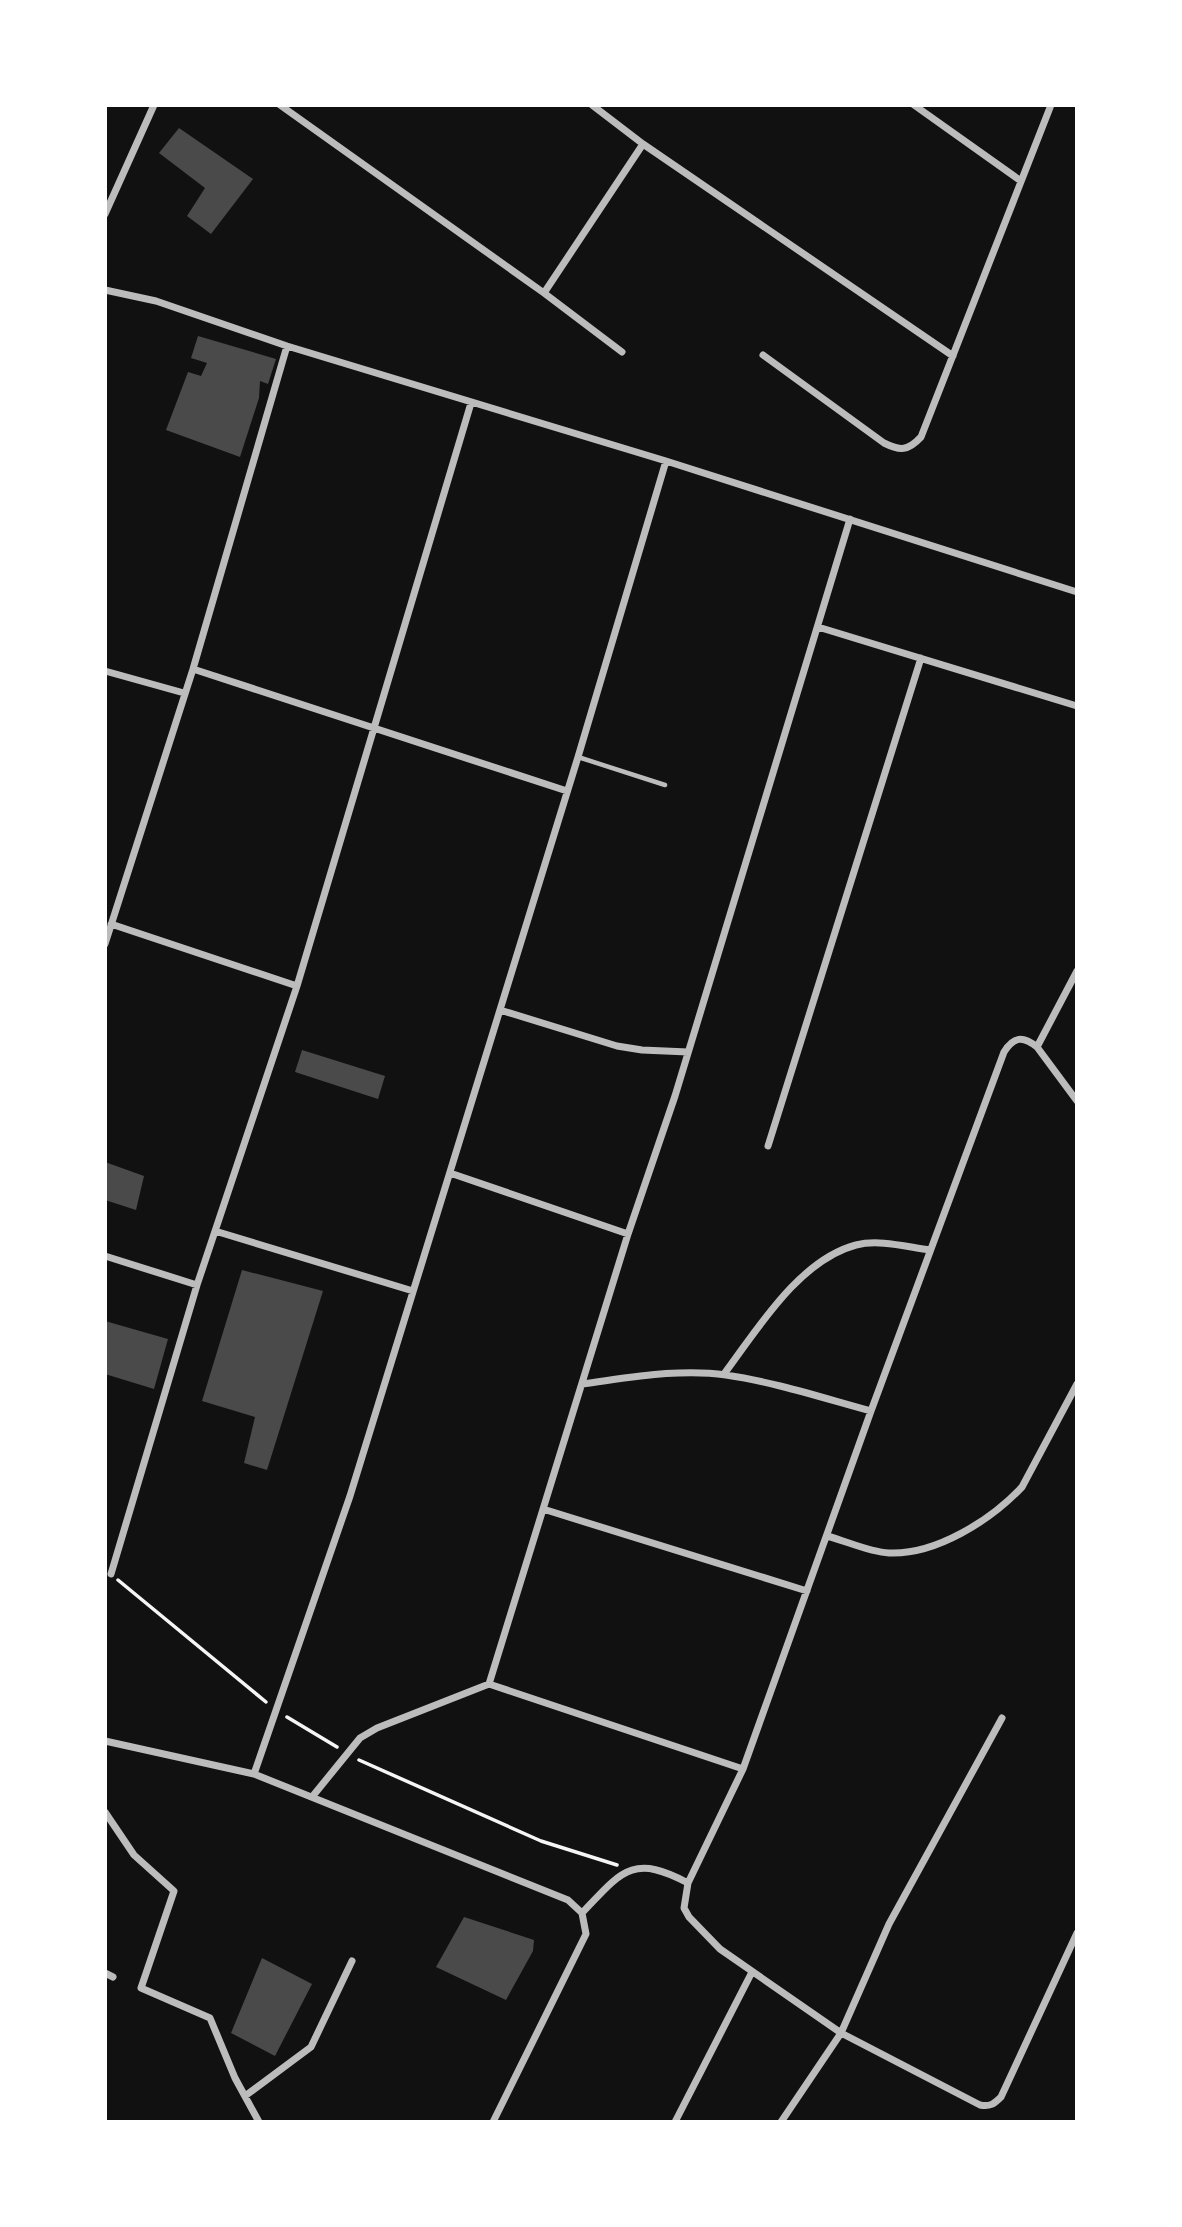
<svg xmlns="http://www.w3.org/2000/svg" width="1182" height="2227" viewBox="0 0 1182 2227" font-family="'Source Sans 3',sans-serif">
	<rect width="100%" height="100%" fill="#111"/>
	<path fill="#4a4a4a" d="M179 128 253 179 211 234 187 216 205 188 159 153Z
		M198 336 276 359 268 384 260 381 259 398 240 457 166 430 188 372 201 376 207 363 191 358Z
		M302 1050 385 1076 378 1099 295 1072Z
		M105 1162 144 1176 136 1210 105 1200Z
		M242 1270 323 1291 267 1470 244 1463 255 1417 202 1401Z
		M105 1321 168 1339 154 1389 105 1374Z
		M464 1917 534 1940 533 1951 506 2000 436 1967Z
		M262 1958 312 1984 275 2056 231 2033Z"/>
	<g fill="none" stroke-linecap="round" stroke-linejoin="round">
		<path stroke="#f5f5f5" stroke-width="3.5" d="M118 1580 266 1702
			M287 1717 337 1747
			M359 1760 541 1841 617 1865"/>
		<path stroke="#bcbcbc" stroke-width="4.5" d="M578 757 665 785"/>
		<path stroke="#bcbcbc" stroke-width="7" d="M280 105 544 293 643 144
			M592 105 643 144 953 356
			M914 105 1021 181
			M105 214 154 105
			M105 290 156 301 287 346 666 461 1077 592
			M544 293 622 352
			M763 355 884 443C900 451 908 451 921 437L1051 105
			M818 627 1077 706
			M193 669 567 791
			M105 671 184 693
			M111 924 297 986
			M105 944 193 669 287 346
			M500 1010 617 1046 642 1050 688 1052
			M1037 1047 1077 971
			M1077 1101 1037 1047C1023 1036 1014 1036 1004 1052L871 1411 743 1769 688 1883 684 1908 689 1917 720 1949 841 2033 980 2105C990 2107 994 2104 1001 2097L1077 1933
			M768 1146 921 658
			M450 1173 628 1234 675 1096 850 519
			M215 1231 413 1291
			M105 1256 197 1285
			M724 1374C757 1330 799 1260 856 1245 879 1239 907 1247 930 1250
			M582 1384C628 1378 679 1368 726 1375 774 1382 823 1398 871 1411
			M543 1509 807 1591
			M827 1536C846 1541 869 1552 889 1553 936 1555 991 1520 1022 1487L1077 1384
			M111 1574 197 1285 297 986 471 403
			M489 1684 743 1769
			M105 1741 254 1774 568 1900 582 1913 586 1934 493 2122
			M254 1774 350 1496 578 757 666 461
			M312 1797 360 1738 377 1728 489 1684 628 1234
			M105 1812 134 1855 174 1891 141 1988 210 2018 235 2078 259 2122
			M582 1913C621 1872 632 1853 688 1883
			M105 1973 113 1977
			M245 2096 311 2047 352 1961
			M675 2122 752 1972
			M781 2122 841 2033 889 1924 1002 1718"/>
	</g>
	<rect width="1182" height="2227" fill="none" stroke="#ffffff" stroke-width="214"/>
</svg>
